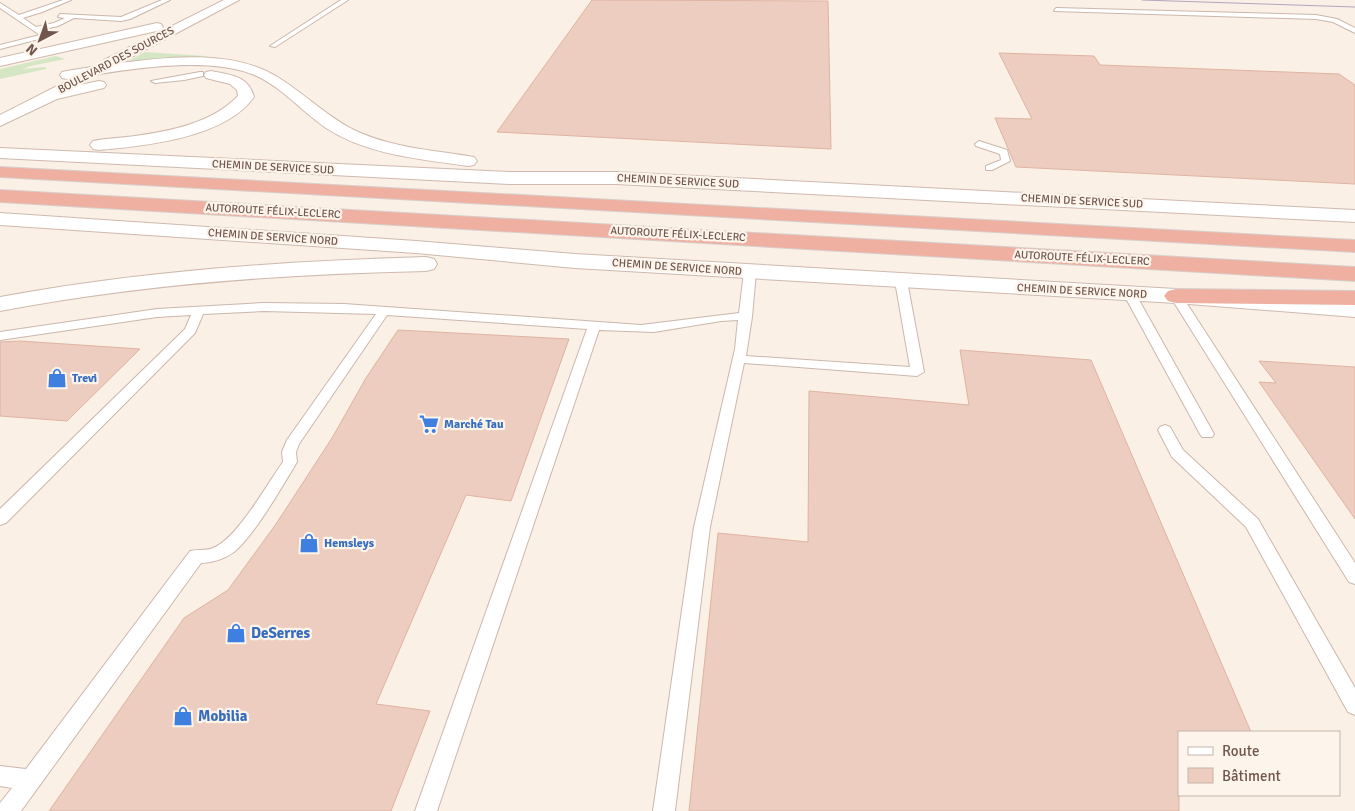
<svg xmlns="http://www.w3.org/2000/svg" width="1355" height="811" viewBox="0 0 1355 811" font-family="Signika,sans-serif">
	<rect width="100%" height="100%" fill="#faf0e5"/>
	<path fill="#d5e6c5" d="M145 52 205 56 235 61 123 64Z
		M56 56 65 59 31 66 22 69 45 67 47 68 46 69 0 79V69Z"/>
	<path fill="#edcdbf" stroke="#deb3a1" d="M592 0 828 1 831 149 497 132Z
		M999 53 1094 56 1100 65 1339 74 1355 85V184L1016 167 995 118 1032 119Z
		M398 330 569 339 511 501 466 495 376 704 430 711 391 811H49L184 618 228 590 276 524 332 438 366 378Z
		M20 341 140 349 67 421 0 416V342Z
		M960 350 1091 360 1251 732H1179V811H689L718 533 808 542 809 391 969 405Z
		M1259 361 1355 367V519L1259 382 1276 383Z"/>
	<g fill="none" stroke-linecap="round" stroke-linejoin="round">
		<defs>
			<path id="lane" d="M63 0H71L42 12 23 18 36 27 54 23 65 18 58 17 60 14 121 17 162 0H170L130 19 121 21 74 18 58 26 40 30 47 35V37L0 49V45L40 35 0 8V3L19 15Z
				M341 0H348L275 47 270 46Z
				M1056 8 1316 15 1337 19 1355 28V33L1333 22 1316 19 1054 11Z
				M200 72H203V76L184 80 155 83 151 81Z
				M979 141 1007 150 1010 161 992 170H986V166L1001 160 1000 154 976 146 975 144Z
				M750 269 756 272 752 317 746 356 910 367 895 281 901 278 907 281 924 372 917 376 744 363 710 527 675 811H653L694 527 735 349 738 320 721 321 654 332 599 330 437 811H415L587 329 387 315 299 444 296 452 297 462C283 485 254 536 234 552 224 559 212 563 201 563L21 811H0V803L12 788 0 786V766L26 769 190 551C198 549 206 551 213 548 237 539 267 484 283 462L282 452 287 440 376 314 264 311 203 314 195 333 6 523 0 525V509L185 329 191 315 157 317 0 340V332L157 309 264 303 344 304 641 325 739 313 744 272Z
				M1129 290 1135 293 1214 434 1212 437H1202L1200 434 1123 293Z
				M1176 293 1182 296 1355 563V584L1349 582 1170 296Z
				M1165 425 1170 427 1183 450 1258 519 1355 688V715L1348 712 1246 527 1172 457 1158 430 1160 427Z"/>
			<path id="secondary" d="M224 0H239L120 63C170 57 234 49 279 78 305 94 326 116 354 130 389 147 430 150 468 156L474 157 477 161 474 165 468 166C420 159 367 155 326 128 301 111 280 85 252 74 201 55 119 71 67 79L62 78 60 75 62 72 67 71 103 65 102 63 104 60Z
				M157 23 161 24 163 27 161 30 0 66V58Z
				M211 71C230 75 248 75 254 97 225 138 145 146 99 150L93 149 90 145 93 141C107 138 121 138 135 136 171 131 212 123 238 96L237 90 230 84 206 78 204 75 206 72Z
				M67 81 72 82 74 86 99 81 104 82 106 85 104 88 57 99 0 126V115Z
				M0 148 509 172H616L1355 210V222L616 184H509L0 158Z
				M0 213 416 241 575 254 1176 289 1355 303V317L1176 303 575 268 416 253 0 225Z
				M426 257 434 259 437 264 434 269 426 271C283 274 141 284 0 311V297C141 271 283 261 426 257Z"/>
			<path id="highway" d="M0 167 1355 240V252L0 177Z
				M0 190 1355 267V281L0 202Z
				M1176 289 1355 291V305L1176 303 1168 301 1164 296 1168 291Z"/>
		</defs>
		<use href="#lane" stroke="#cbb7ac" stroke-width="2"/>
		<use href="#secondary" stroke="#cfb9ad" stroke-width="2"/>
		<use href="#highway" stroke="#d7d0cd" stroke-width="2"/>
		<use href="#lane" fill="#fff" fill-rule="evenodd"/>
		<use href="#secondary" fill="#fff" fill-rule="evenodd"/>
		<use href="#highway" fill="#efafa1" fill-rule="evenodd"/>
		<path stroke="#b2a5c2" stroke-width="1" d="M1142 0 1355 7"/>
	</g>
	<defs>
		<symbol id="shop-bare" viewBox="-9 -9 18 18"><path d="M-5-2.5h2.3a2.7 3.5 0 0 1 5.4 0H5L5.5 6h-11ZM-1.5-2.5h3a1.5 2.3 0 0 0-3 0Z" fill="#3f7fe0" stroke="#fdf4eb" stroke-width="2.5" paint-order="stroke"/></symbol>
		<symbol id="supermarket-bare" viewBox="-9 -9 18 18"><path d="M-6-5.5h2.5l.6 2H6L4.5 2H-2.5L-4.4-4H-6ZM-1.5 3.2a1.3 1.3 0 1 0 .1 0ZM3 3.2a1.3 1.3 0 1 0 .1 0Z" fill="#3f7fe0" stroke="#fdf4eb" stroke-width="2.5" paint-order="stroke"/></symbol>
	</defs>
	<g fill-rule="evenodd">
		<use href="#shop-bare" x="43" y="364" width="28" height="28"/>
		<use href="#supermarket-bare" x="415" y="410" width="28" height="28"/>
		<use href="#shop-bare" x="295" y="529" width="28" height="28"/>
		<use href="#shop-bare" x="222" y="619" width="28" height="28"/>
		<use href="#shop-bare" x="169" y="702" width="28" height="28"/>
	</g>
	<g text-anchor="middle" dominant-baseline="central" stroke-width="4.5" stroke-linejoin="round" paint-order="stroke">
		<g font-size="11" fill="#71564d" stroke="#fdf4eb">
			<text transform="translate(116 60) rotate(-28)">BOULEVARD DES SOURCES</text>
			<text transform="translate(273 167) rotate(3)">CHEMIN DE SERVICE SUD</text>
			<text transform="translate(678 181) rotate(3)">CHEMIN DE SERVICE SUD</text>
			<text transform="translate(1082 201) rotate(3)">CHEMIN DE SERVICE SUD</text>
			<text transform="translate(273 211) rotate(3)">AUTOROUTE FÉLIX-LECLERC</text>
			<text transform="translate(678 234) rotate(3)">AUTOROUTE FÉLIX-LECLERC</text>
			<text transform="translate(273 237) rotate(4)">CHEMIN DE SERVICE NORD</text>
			<text transform="translate(1082 258) rotate(3)">AUTOROUTE FÉLIX-LECLERC</text>
			<text transform="translate(677 267) rotate(4)">CHEMIN DE SERVICE NORD</text>
			<text transform="translate(1082 291) rotate(3)">CHEMIN DE SERVICE NORD</text>
		</g>
		<g font-size="12" font-weight="bold" fill="#366cbe" stroke="#fdf4eb" text-anchor="start">
			<text x="72" y="378">Trevi</text>
			<text x="444" y="424">Marché Tau</text>
			<text x="324" y="543">Hemsleys</text>
		</g>
		<g font-size="15" font-weight="bold" fill="#366cbe" stroke="#fdf4eb" text-anchor="start">
			<text x="251" y="633">DeSerres</text>
			<text x="198" y="716">Mobilia</text>
		</g>
	</g>
	<rect x="1178" y="731" width="162" height="65" fill="#fdf4eb" stroke="#c5b5ac"/>
	<rect x="1188" y="747" width="25" height="8" fill="#ffffff" stroke="#c5b5ac"/>
	<text x="1222" y="756" font-size="15" fill="#71564d">Route</text>
	<rect x="1188" y="768" width="25" height="15" fill="#edcdbf" stroke="#c5b5ac"/>
	<text x="1222" y="781" font-size="15" fill="#71564d">Bâtiment</text>
	<g transform="translate(40 40) rotate(221)" stroke="#fdf4eb" stroke-width="4" paint-order="stroke">
	<path d="M0-4L9 19L0 12L-9 19Z" fill="#71564d"/>
	<text y="-8" font-size="14" font-weight="bold" text-anchor="middle" fill="#71564d">N</text>
	</g>
</svg>
